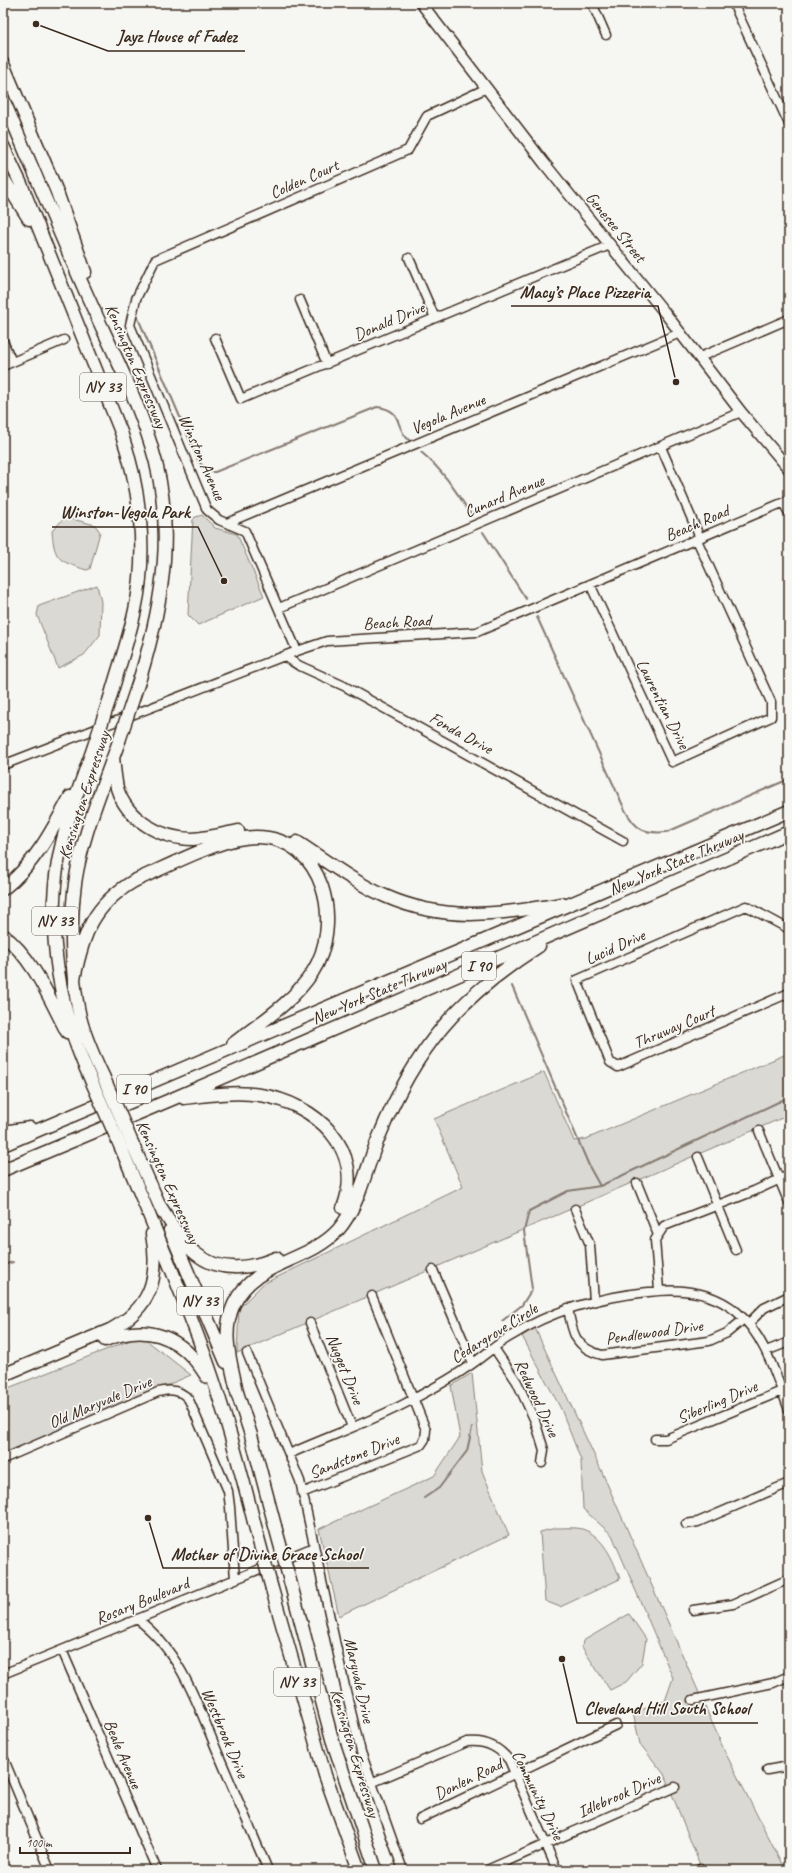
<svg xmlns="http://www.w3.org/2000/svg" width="792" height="1873" viewBox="0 0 792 1873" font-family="Caveat,sans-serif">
	<rect width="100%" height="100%" fill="#f6f6f2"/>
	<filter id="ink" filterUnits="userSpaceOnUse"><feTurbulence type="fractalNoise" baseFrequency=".025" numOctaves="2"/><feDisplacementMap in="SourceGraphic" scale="8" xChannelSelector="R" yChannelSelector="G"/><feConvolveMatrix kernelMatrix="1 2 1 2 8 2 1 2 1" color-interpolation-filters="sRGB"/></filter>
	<g filter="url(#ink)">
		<path fill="#dad9d3" stroke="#8a8278" d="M202 515 215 528 237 534 264 596 198 625 188 615 193 518Z
			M65 517 95 525 100 532 90 569 86 570C60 561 54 561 52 531Z
			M97 585 101 602 100 635 84 655 58 668 37 615 39 606Z
			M789 1053V1115L237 1353 239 1308 263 1284 463 1187 434 1119 544 1072 574 1141 586 1139Z
			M535 1328 602 1472 725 1752 785 1870H702L664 1774 640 1744 633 1713 665 1701 673 1678 612 1535 583 1509 581 1460 561 1409 522 1336Z
			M141 1336 191 1375 3 1456V1390Z
			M472 1373 482 1471 509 1535 339 1616 319 1529 434 1476 460 1437 451 1386Z
			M556 1528C564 1528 574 1527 582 1529 603 1535 614 1561 620 1579L560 1607 545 1601 540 1532Z
			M629 1614 646 1639 642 1663 626 1682 610 1690 582 1647 583 1641Z"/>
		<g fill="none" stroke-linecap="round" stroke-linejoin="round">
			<path stroke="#857a71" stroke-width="2" d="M138 318 199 462 208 472H215L377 407C405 410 393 427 409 440
				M421 452C443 470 457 493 472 516
				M483 532 526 599
				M537 617 625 810C636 830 644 834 667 832L789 779
				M512 986 590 1168 600 1186
				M3 1265 13 1262
				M502 1321 522 1305 532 1289 524 1231 529 1211 568 1191 600 1186 789 1097
				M424 1498 439 1488 467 1451 472 1428"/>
			<defs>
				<path id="minor" d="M592 3 606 35
					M733 3 789 124
					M409 258 435 318
					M300 300 327 364
					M215 338 241 399 610 245
					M3 341 12 362
					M700 357 789 319
					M3 366 64 340
					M661 447 700 538
					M783 503 789 513
					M227 523 680 333
					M590 584 672 762 771 717V702L697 540
					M279 608 741 412
					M297 651 245 531 219 520 207 510 130 325 136 299 155 260 408 150 427 116 487 88
					M284 656 298 665 344 686 623 841
					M3 765 297 651 327 641 477 632 789 500
					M789 929 746 906 577 980 610 1062 618 1067 789 993
					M759 1131 789 1203
					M698 1157 736 1250
					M637 1183 658 1235
					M575 1209 590 1245 594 1301
					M433 1270 473 1363
					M659 1290 655 1240 664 1226 754 1191 789 1175
					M568 1308C572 1333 575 1348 602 1355L709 1341 727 1333 744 1319
					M310 1323 352 1427
					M749 1323 764 1308 789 1296
					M494 1348 517 1382 535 1421 544 1450 542 1463
					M766 1351 789 1342
					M247 1353 300 1481 346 1691 361 1752 403 1870
					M655 1439H666L789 1388
					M289 1454C327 1437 370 1422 406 1403 426 1392 448 1381 466 1368 482 1358 495 1345 511 1336 553 1310 599 1297 648 1292 679 1288 712 1291 737 1312 765 1336 776 1376 789 1410
					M3 1459 158 1392C170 1389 181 1389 189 1400L228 1491 230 1507 235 1579
					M302 1493 421 1445 425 1439 426 1430 372 1296
					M686 1524 698 1522 789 1483
					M693 1610 733 1604 789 1579
					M137 1619C182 1652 199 1709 220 1758 236 1795 252 1833 268 1870
					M62 1650 157 1870
					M3 1674 314 1547
					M693 1700 773 1683 789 1676
					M3 1757 50 1870
					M767 1770 789 1766
					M371 1783 467 1742C485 1740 498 1746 509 1760L557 1870
					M420 1819 616 1725
					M487 1870 675 1787
					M698 1870 700 1869"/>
				<path id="major" d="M421 3 544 163 665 313 741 412 789 469"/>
				<path id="highway" d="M3 64 57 192 85 272
					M3 99C31 164 58 230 87 295 109 344 135 393 151 445 176 525 164 599 140 678
					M3 146 21 184 121 432C140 487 148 552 135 610 129 639 118 669 110 698
					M3 178 29 219
					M113 757C114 767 115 778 117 788 127 820 161 839 193 839 208 838 224 834 238 831
					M297 842C325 860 355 883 385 896 446 923 498 914 562 904
					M3 889C34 865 52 831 70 797
					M3 935C34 959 49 998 67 1032
					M74 979C83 934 93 905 134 881 167 867 221 837 256 837 325 837 344 924 312 973 292 1003 261 1022 233 1044
					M103 1076C94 1057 85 1037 80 1017 70 974 69 904 79 862 88 821 105 781 119 741
					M91 1080C60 1016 46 932 58 862 65 823 80 786 93 749
					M184 1098C208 1095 236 1091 260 1095 315 1103 366 1149 343 1208
					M3 1132 30 1128
					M3 1145 789 811
					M133 1145 163 1213
					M122 1150C152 1222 183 1294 209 1367 228 1422 243 1478 257 1534
					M3 1170 170 1100 789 832
					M160 1206C170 1221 180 1241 195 1253 219 1273 250 1269 276 1258
					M170 1230 226 1362
					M105 1340C149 1322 183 1337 207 1377
					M3 1375 110 1330C151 1308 160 1278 152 1234
					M236 1389 251 1435 275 1526
					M238 1396C232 1366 220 1334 234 1304 254 1261 308 1263 338 1230 360 1205 366 1167 379 1137 415 1048 458 998 539 946
					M290 1581 332 1739 376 1870
					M272 1589 325 1775 359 1870"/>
			</defs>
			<use href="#minor" stroke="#3b2a1e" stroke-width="11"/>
			<use href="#major" stroke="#3b2a1e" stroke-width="13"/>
			<use href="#highway" stroke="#3b2a1e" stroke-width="15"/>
			<use href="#minor" stroke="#f6f6f2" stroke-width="8"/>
			<use href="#major" stroke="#f6f6f2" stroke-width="10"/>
			<use href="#highway" stroke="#f6f6f2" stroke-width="12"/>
			<defs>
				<path id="highway-bridge" d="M119 741 140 678
					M93 749 110 698
					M103 1076 133 1145
					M91 1080 122 1150
					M275 1526 290 1581
					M257 1534 272 1589"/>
			</defs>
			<use href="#highway-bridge" stroke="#3b2a1e" stroke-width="15" stroke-linecap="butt"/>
			<use href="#highway-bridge" stroke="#f6f6f2" stroke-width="12"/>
		</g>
	</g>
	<g text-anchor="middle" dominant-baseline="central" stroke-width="3.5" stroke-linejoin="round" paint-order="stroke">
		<g fill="#f6f6f2" stroke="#73675e" stroke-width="1">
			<rect x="80" y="373" width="46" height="28" rx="3"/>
			<rect x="32" y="907" width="46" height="28" rx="3"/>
			<rect x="462" y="952" width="34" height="28" rx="3"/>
			<rect x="117" y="1075" width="34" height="28" rx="3"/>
			<rect x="177" y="1287" width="46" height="28" rx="3"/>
			<rect x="274" y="1668" width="46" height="28" rx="3"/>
		</g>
		<g font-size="16" font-weight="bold" fill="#3b2a1e">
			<text x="103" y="387">NY 33</text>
			<text x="55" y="921">NY 33</text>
			<text x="479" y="966">I 90</text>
			<text x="134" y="1089">I 90</text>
			<text x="200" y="1301">NY 33</text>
			<text x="297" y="1682">NY 33</text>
		</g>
		<g font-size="17" fill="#3b2a1e" stroke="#f6f6f2">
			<text transform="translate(304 179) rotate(-24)">Colden Court</text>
			<text transform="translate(616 227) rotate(51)">Genesee Street</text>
			<text transform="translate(389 321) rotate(-23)">Donald Drive</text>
			<text transform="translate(136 366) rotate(67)">Kensington Expressway</text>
			<text transform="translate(448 414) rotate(-23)">Vegola Avenue</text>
			<text transform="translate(202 457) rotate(66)">Winston Avenue</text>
			<text transform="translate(504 496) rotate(-23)">Cunard Avenue</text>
			<text transform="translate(697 523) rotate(-23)">Beach Road</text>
			<text transform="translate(397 622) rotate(-3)">Beach Road</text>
			<text transform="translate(663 704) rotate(63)">Laurentian Drive</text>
			<text transform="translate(461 733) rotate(29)">Fonda Drive</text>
			<text transform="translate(84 795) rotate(-72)">Kensington Expressway</text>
			<text transform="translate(676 862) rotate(-23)">New York State Thruway</text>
			<text transform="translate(615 947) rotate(-24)">Lucid Drive</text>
			<text transform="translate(379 991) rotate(-23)">New York State Thruway</text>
			<text transform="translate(674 1027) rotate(-23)">Thruway Court</text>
			<text transform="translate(168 1182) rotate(66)">Kensington Expressway</text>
			<text transform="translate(654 1332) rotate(-8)">Pendlewood Drive</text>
			<text transform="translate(494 1333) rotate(-32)">Cedargrove Circle</text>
			<text transform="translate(345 1369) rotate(68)">Nugget Drive</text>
			<text transform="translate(537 1398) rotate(65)">Redwood Drive</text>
			<text transform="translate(100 1402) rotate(-23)">Old Maryvale Drive</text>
			<text transform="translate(717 1402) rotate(-23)">Siberling Drive</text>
			<text transform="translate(354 1456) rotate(-22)">Sandstone Drive</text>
			<text transform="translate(142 1601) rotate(-22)">Rosary Boulevard</text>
			<text transform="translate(359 1680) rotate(77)">Maryvale Drive</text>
			<text transform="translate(225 1733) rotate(67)">Westbrook Drive</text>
			<text transform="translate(355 1753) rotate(73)">Kensington Expressway</text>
			<text transform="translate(123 1754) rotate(67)">Beale Avenue</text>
			<text transform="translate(468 1779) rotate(-26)">Donlen Road</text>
			<text transform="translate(538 1795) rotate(64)">Community Drive</text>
			<text transform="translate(619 1795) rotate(-24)">Idlebrook Drive</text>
		</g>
	</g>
	<path fill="none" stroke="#3b2a1e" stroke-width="1.5" d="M36 24L108 51H245M676 382L658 306H511M224 581L198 527H52M148 1518L163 1568H369M562 1659L577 1723H758"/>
	<g fill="#3b2a1e" stroke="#f6f6f2" stroke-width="1.5">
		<circle cx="36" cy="24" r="4"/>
		<circle cx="676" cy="382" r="4"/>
		<circle cx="224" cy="581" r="4"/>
		<circle cx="148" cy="1518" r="4"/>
		<circle cx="562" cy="1659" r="4"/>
	</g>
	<g font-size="18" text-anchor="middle" font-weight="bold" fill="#3b2a1e" stroke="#f6f6f2" stroke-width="3.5" stroke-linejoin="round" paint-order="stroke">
		<text x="177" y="42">Jayz House of Fadez</text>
		<text x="585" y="298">Macy’s Place Pizzeria</text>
		<text x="125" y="518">Winston-Vegola Park</text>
		<text x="266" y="1560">Mother of Divine Grace School</text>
		<text x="667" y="1714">Cleveland Hill South School</text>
	</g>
	<rect width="792" height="1873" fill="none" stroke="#f6f6f2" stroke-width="16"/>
	<rect x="8" y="8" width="776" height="1857" fill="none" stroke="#3b2a1e" stroke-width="1.5" filter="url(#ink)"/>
	<path d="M20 1847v6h110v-6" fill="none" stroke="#3b2a1e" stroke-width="2"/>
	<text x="26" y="1847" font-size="12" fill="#3b2a1e" stroke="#f6f6f2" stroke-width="3" paint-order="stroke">100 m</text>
</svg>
